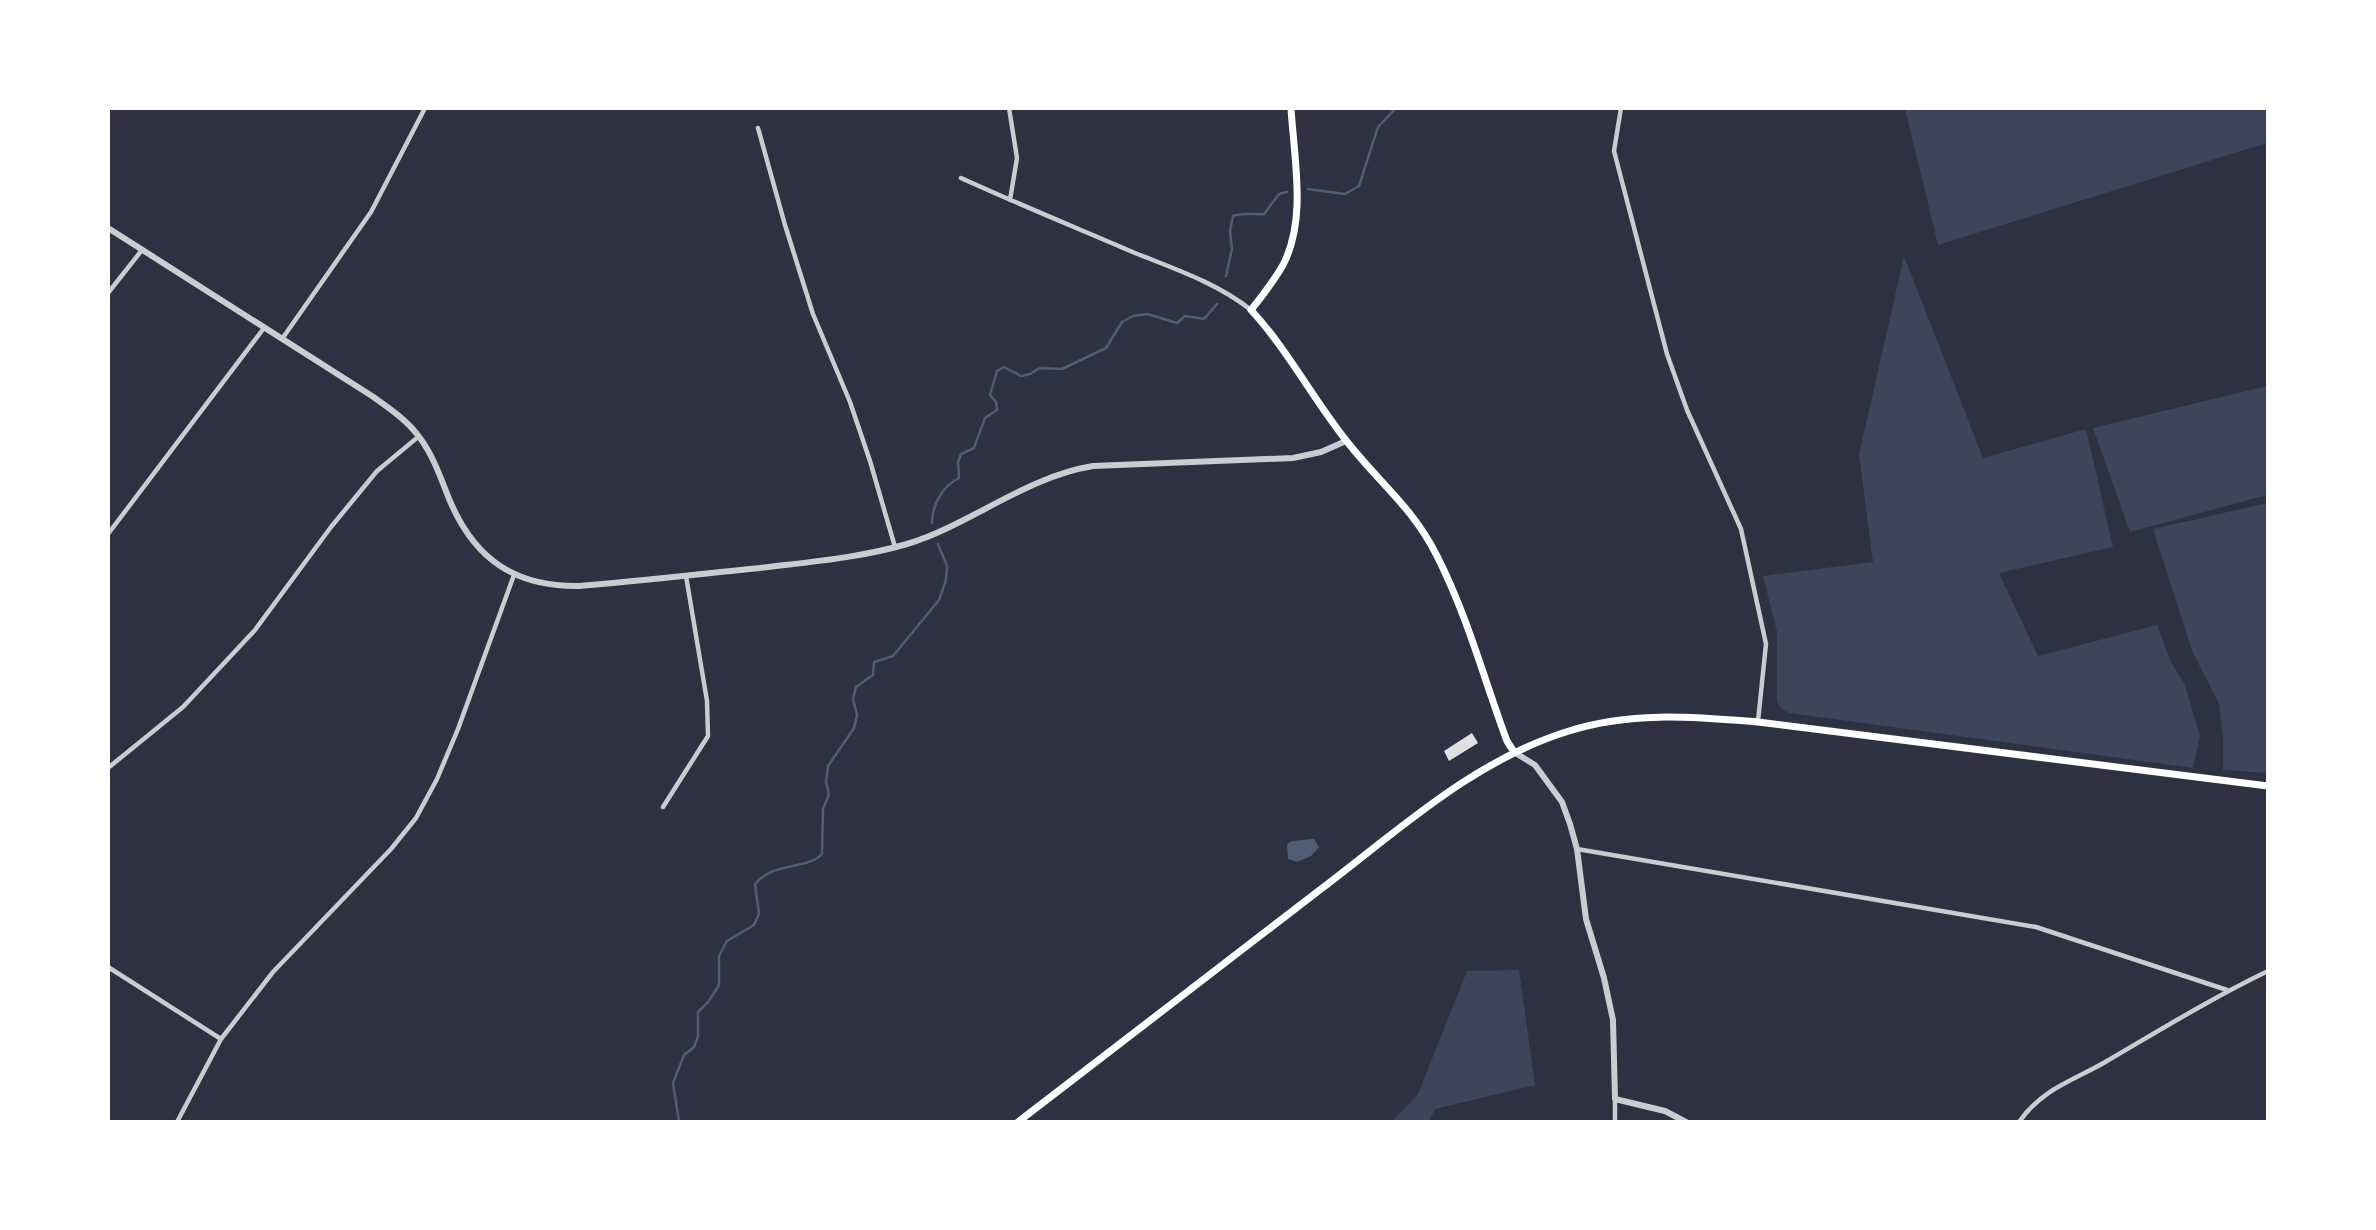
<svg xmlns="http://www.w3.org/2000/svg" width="2376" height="1230" viewBox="0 0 2376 1230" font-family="'Fira Sans Condensed',sans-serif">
	<rect width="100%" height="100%" fill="#2d3142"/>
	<path fill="#3c4559" d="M1905 109H2267V143L1938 245Z
		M1904 256 1983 458 2086 429 2113 547 1999 573 2038 656 2157 625 2171 662 2185 685 2200 736 2193 768 1789 713 1781 709 1777 701V632L1763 576 1873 562 1859 455Z
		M2267 386V495L2130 532 2093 428Z
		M2267 503V773L2223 770V737L2219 704 2192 651 2153 529Z
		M1519 970 1535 1085 1435 1109 1429 1121H1392L1418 1094 1467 971Z"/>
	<path fill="#4f5d75" d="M1314 839 1319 847 1311 856 1297 862 1288 859 1287 844 1292 841Z"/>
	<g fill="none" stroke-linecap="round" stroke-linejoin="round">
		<path stroke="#4f5d75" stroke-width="2.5" d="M1308 189 1345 194 1359 186 1378 127 1396 108
			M1226 276 1232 249 1230 231 1233 216C1242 212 1253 215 1264 214L1279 194 1287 192
			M932 523C932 504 943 486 959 478L958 462 961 454 974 448 985 418 997 410 996 402 990 395 997 371 1004 367 1021 376 1030 374 1040 368 1062 369 1106 348 1122 322 1133 316 1147 314 1177 323 1185 316 1204 319 1217 304
			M679 1122 673 1083 684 1055 694 1047 698 1037V1012L709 1001 719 985V956L727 941 754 925 759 914 755 884C774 861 808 870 822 854L823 809 829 794 826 782 828 766 854 728 857 715 853 699 856 687 873 675 874 662 893 656 939 600 946 580 947 566 938 544"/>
	</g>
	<path fill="#e0e0e3" d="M1472 733 1478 743 1449 761 1444 751Z"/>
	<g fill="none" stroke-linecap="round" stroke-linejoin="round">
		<path stroke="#caccd0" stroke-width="4.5" d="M1009 108 1017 158 1010 200
			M1621 108 1614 151 1667 354 1687 410 1741 529 1766 644 1758 721
			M758 128 785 225 813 314 850 402 870 461 895 547
			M961 178C1018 204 1077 228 1135 253 1175 269 1217 283 1251 310
			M108 293 142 250
			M282 339 371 212 425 108
			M108 534 264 328
			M108 768 183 707 255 630 331 527 377 471 418 437
			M663 807 708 736 707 701 686 576
			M1577 849 2036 927 2227 990
			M108 967 221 1039
			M1615 1099V1122
			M177 1122 221 1039 273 972 391 849 416 818 437 779 458 729 514 575
			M2019 1122C2043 1088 2073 1081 2107 1061 2160 1030 2212 998 2268 971"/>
		<path stroke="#caccd0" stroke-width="6" d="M108 228 372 396C389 408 407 420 420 438 434 457 441 479 450 501 475 560 516 587 579 586 640 581 700 574 760 568 809 562 859 558 907 544 972 524 1025 477 1093 466L1293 458 1321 452 1346 441
			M1514 752 1535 765 1562 802 1570 824 1577 849 1586 919 1604 978 1613 1020 1615 1099 1665 1111 1686 1122"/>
		<path stroke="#fff" stroke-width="7" d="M1291 108C1294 159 1307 219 1283 265 1274 281 1262 296 1251 310 1287 349 1312 397 1345 439 1377 481 1413 507 1437 556 1467 615 1484 679 1507 741L1514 752
			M1018 1122C1119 1044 1220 967 1321 889 1399 830 1474 760 1569 731 1632 711 1694 717 1758 722L2268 786"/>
	</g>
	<rect width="2376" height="1230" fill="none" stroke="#ffffff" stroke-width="220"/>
</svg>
